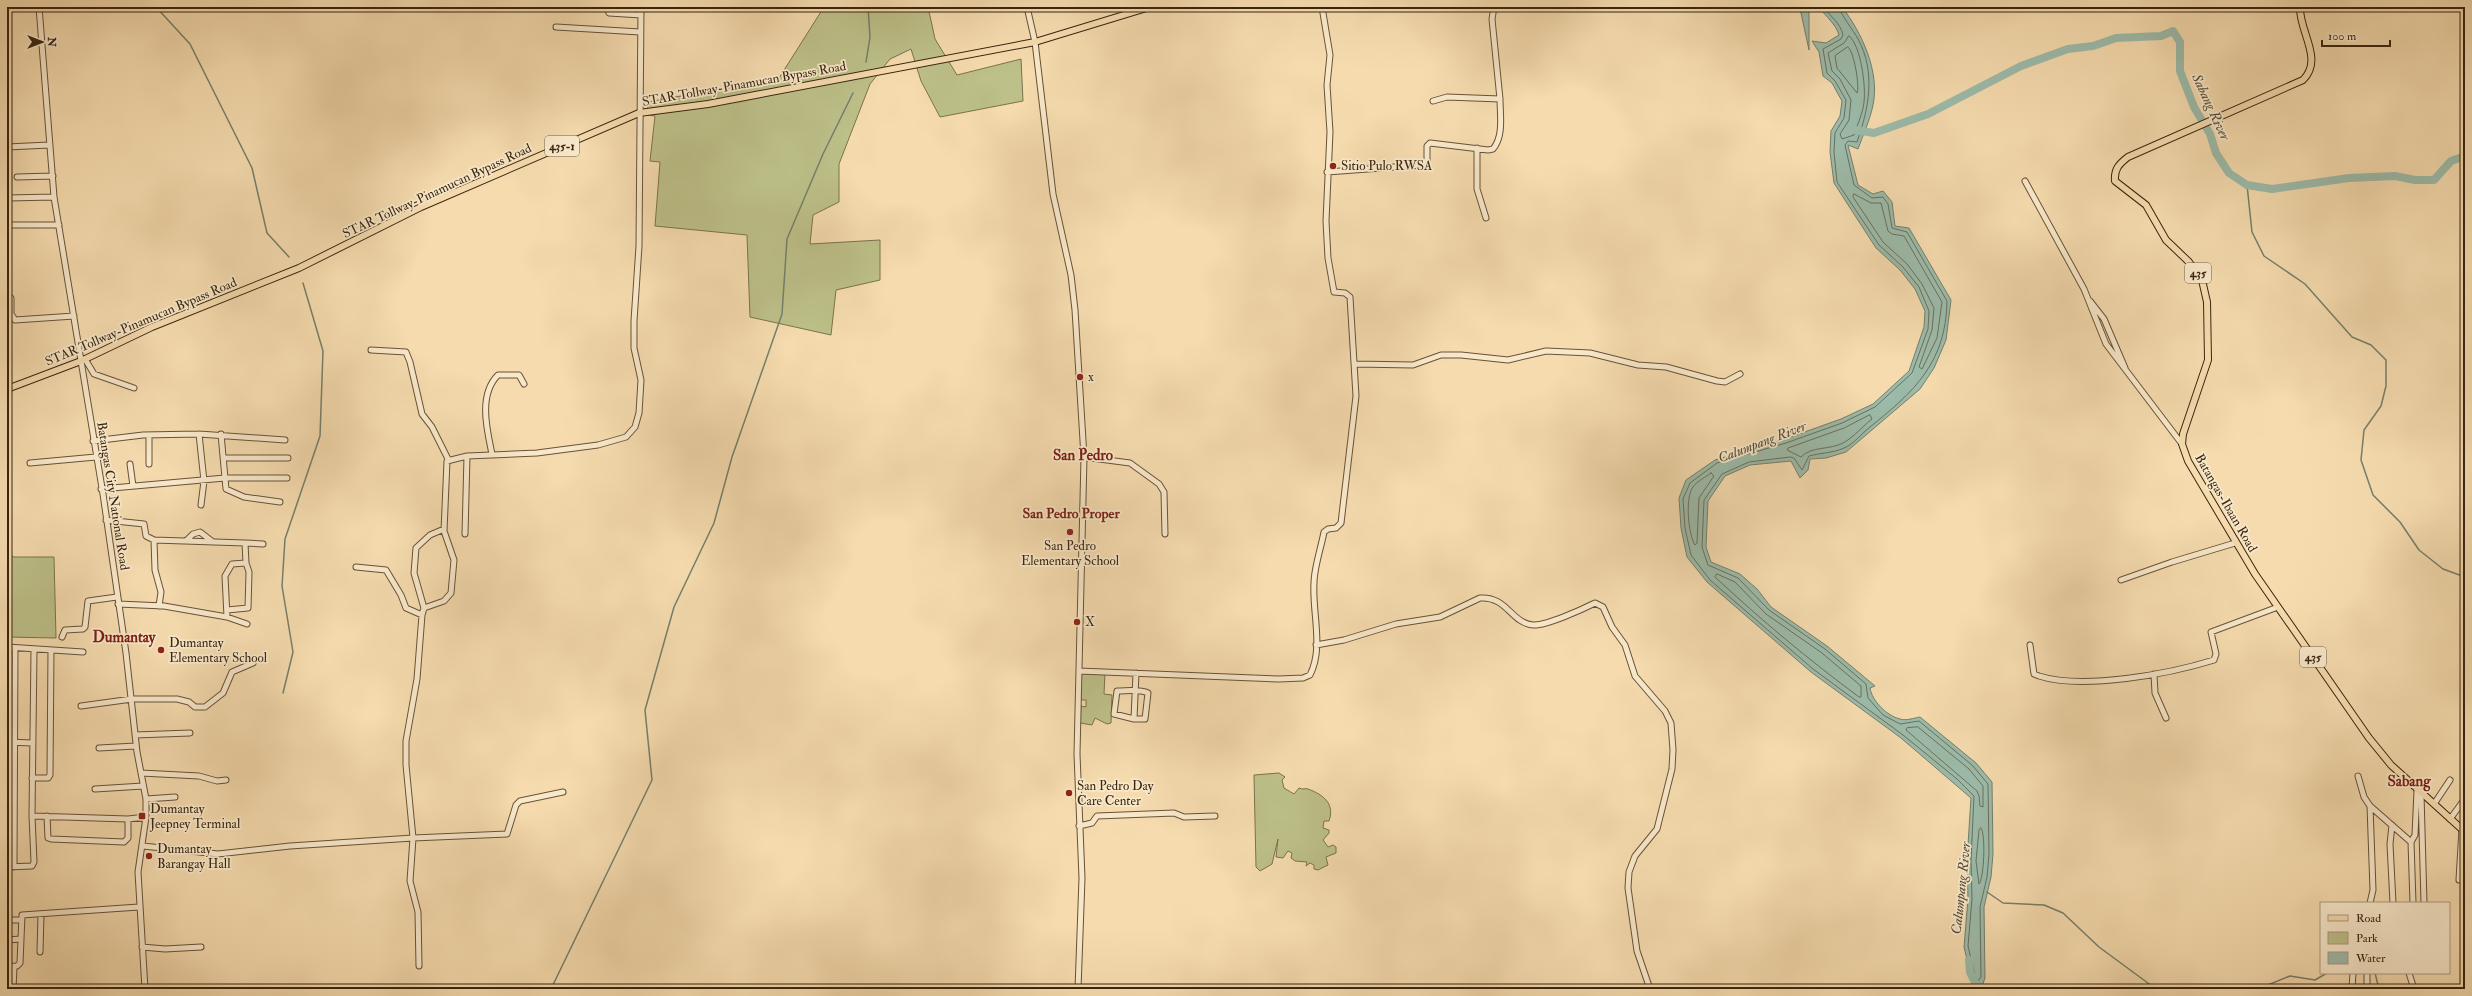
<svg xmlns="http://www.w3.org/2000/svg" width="2472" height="996" viewBox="0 0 2472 996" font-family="'IM FELL Double Pica',serif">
	<rect width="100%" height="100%" fill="#f5dbae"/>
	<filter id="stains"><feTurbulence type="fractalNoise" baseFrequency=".005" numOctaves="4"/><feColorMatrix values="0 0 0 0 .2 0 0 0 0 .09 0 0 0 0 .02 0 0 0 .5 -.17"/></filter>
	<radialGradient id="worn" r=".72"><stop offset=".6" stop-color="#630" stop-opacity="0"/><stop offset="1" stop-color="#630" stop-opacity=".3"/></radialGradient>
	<path fill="#bdc089" stroke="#7b724c" d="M824 7H928L935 39 957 75 1021 59 1023 101 940 117 921 81 911 49 890 59 870 84 839 164V202L813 215 810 244 880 240V280L836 290 831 335 750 317 747 235 655 226 660 162 650 161 655 116 647 115 648 102 779 78Z
		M10 54 9 85 7 86V55Z
		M7 554 14 557H54L56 638 7 637Z
		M1081 672 1105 673 1104 694 1112 695 1111 723 1107 724 1095 718 1092 725 1080 723 1081 706 1086 707V700H1080Z
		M1279 773 1285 777 1282 780 1284 788 1294 794 1299 788C1303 790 1305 788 1308 789 1324 795 1335 804 1329 821H1324L1323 828 1329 830V833L1323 840 1328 847 1333 845 1336 847V853L1326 857 1328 865 1318 870 1314 869V865L1310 863 1306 866 1307 862 1295 861 1291 858 1292 853 1288 851 1283 858 1276 857 1278 839 1272 864 1260 871 1256 867 1254 775Z"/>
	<path fill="#9cbbaa" stroke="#747f6c" d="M1795 7H1809V50L1801 13Z
		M1819 7H1842C1862 33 1880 72 1873 105 1870 120 1863 135 1858 149L1848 145 1858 185 1873 194 1883 191 1892 202 1895 226 1909 228 1951 300 1946 340 1934 368 1920 389 1846 452 1826 458 1810 459 1808 470 1800 478 1791 461 1750 465 1725 476 1708 501 1706 547 1711 562 1740 574 1757 589 1771 607 1827 646 1875 686 1870 688C1872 701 1887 716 1900 719 1906 721 1914 718 1920 717L1976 763 1992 782 1993 854 1991 877 1984 907 1985 978 1981 989H1974L1964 947 1968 899 1967 860 1971 798 1901 738 1811 672 1707 582 1687 557 1681 528 1679 498 1686 480 1715 460 1785 439 1841 419 1873 404 1909 371 1924 327 1925 311 1915 289 1900 270 1876 248 1834 183 1830 152 1831 131 1840 116 1842 101 1832 83 1823 76 1819 52 1812 41 1826 43 1839 35C1836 24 1826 17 1819 7Z"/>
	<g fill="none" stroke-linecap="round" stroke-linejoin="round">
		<path stroke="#6a705d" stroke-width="1" d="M1824 7C1831 18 1840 22 1843 35L1841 39 1823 49 1827 73 1835 81 1846 100 1844 118 1835 133 1834 152 1837 182 1879 245 1903 267 1919 287 1929 311 1928 329 1912 373 1875 407 1842 423 1786 443 1717 463 1690 483 1683 499 1685 528 1691 555 1710 580 1813 669 1903 735 1957 779 1974 796 1971 861 1972 899 1968 946 1976 980 1978 981 1981 977 1980 907 1987 877 1989 854 1988 784 1972 765 1919 721 1900 724 1883 715 1868 698 1866 684 1825 649 1769 610 1738 578 1708 565 1702 547 1704 500 1722 474 1749 462 1790 457 1794 458 1802 470 1809 456C1820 453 1833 453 1844 448 1854 444 1862 433 1870 427 1915 391 1946 362 1947 301L1907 232 1892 228 1888 204 1883 197 1872 198 1854 185 1845 145 1848 141 1857 142C1869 108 1876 72 1858 39 1854 31 1840 14 1839 7
			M1849 36C1861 45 1866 87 1864 102 1863 113 1857 125 1854 135L1842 139 1840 134 1849 120 1851 100 1840 79 1832 71 1828 53 1844 43Z
			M1848 47C1854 51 1860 87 1857 93L1837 68 1835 56Z
			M1854 194 1871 203H1881L1888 231 1892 234 1904 236 1942 302 1937 338 1922 369 1919 367 1932 330 1934 308 1922 284 1907 264 1883 242 1853 197Z
			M1870 415 1872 419C1863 426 1854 437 1843 443 1830 450 1811 446 1801 457L1787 450 1788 448 1844 428Z
			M1711 473 1714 476 1699 498 1697 543 1695 545C1688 534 1685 497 1693 487 1697 481 1706 477 1711 473Z
			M1717 574 1735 582 1766 614 1822 653 1861 686V697H1859C1809 660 1761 620 1715 577Z
			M1918 727 1969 769 1983 786V807L1980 806 1979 796 1977 791 1906 730 1907 728Z
			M1981 828C1986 834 1984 879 1979 884L1976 861 1979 830Z"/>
		<path stroke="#747f6c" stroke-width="1.5" d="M156 7 190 44 252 168 267 233 289 257
			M866 62 870 37 868 7
			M2247 185 2252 232 2264 256 2305 284 2352 337 2371 345 2386 360V386L2381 406 2364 430 2361 460 2373 495 2400 522 2419 550 2443 569 2465 577
			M283 693 293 652 282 586 285 539 320 436 323 351 303 283
			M1987 892 2003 903 2044 905 2063 913 2099 947 2156 989
			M2375 973 2379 989
			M551 989 652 780 645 710 674 607 714 523 732 457 782 314 787 239 823 154 853 93
			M2258 989 2290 976 2315 980 2327 973"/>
		<path stroke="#9cbbaa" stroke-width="8" d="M1855 130 1874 133 1928 114 2021 66 2068 49 2093 46 2116 38 2161 36 2173 31 2180 42V71L2194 107 2210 134 2216 153 2229 173 2247 185 2272 189 2349 178 2395 176 2415 180H2434L2451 161 2465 156
			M1969 960 1970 972 1978 989"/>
		<defs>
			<path id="minor" d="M39 7 54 197 103 494 126 653 137 752 146 799V817L138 872 145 989
				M607 7 609 13 641 15
				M1027 7 1035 42 1053 194 1071 275 1075 310 1084 457 1077 754 1082 878 1078 989
				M1494 7 1492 19 1500 99
				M556 27 640 32
				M7 147 49 145
				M1477 148V189L1486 218
				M1327 172 1422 165 1427 160V146L1430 143 1488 150 1493 149C1504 136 1500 115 1500 99L1447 97 1433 101
				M17 177 53 176
				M2025 181 2084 289 2106 344 2182 444
				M7 198 54 197
				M7 225H59
				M7 295 11 298V314L15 320 74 316
				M2090 301 2104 319 2125 368
				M371 350 406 352 410 362 422 414 432 427 448 459
				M85 359 94 374 134 388
				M1355 364 1413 365 1441 355H1461L1508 360 1546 351 1590 353 1638 365 1666 367 1717 381 1725 382 1740 374
				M199 434 204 481 201 505
				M221 434 226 489 244 497 280 502
				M93 441 143 435 199 434 285 440
				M492 454C487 430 478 395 498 375H519L524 384
				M1084 457 1130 463 1159 484 1164 492 1165 534
				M225 458H288
				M30 463 96 457
				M130 464 133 486
				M149 464V435
				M101 489 225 478H287
				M106 520 144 524 146 536 154 540 245 543 246 563 232 564 225 576 227 617 164 606 118 604
				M465 534 467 456
				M154 540 155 570 161 592 159 606
				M186 541 193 534 200 532 213 542
				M245 543 263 544
				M356 567 386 570 401 595 406 608 422 615
				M2121 580 2172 562 2235 543
				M424 608 414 573 416 548 430 535 444 529
				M227 610 248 608 249 572 246 563
				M227 617 247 624
				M62 637 65 630 83 629 85 627 88 601 117 597
				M1316 645 1344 640 1396 624 1440 617 1480 598C1507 596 1511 623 1533 625 1546 626 1583 609 1595 603L1603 607 1612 627 1625 645 1635 676 1665 711 1671 723 1673 750 1672 769 1657 829 1635 856 1629 872 1628 888 1637 951 1650 989
				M2030 645 2034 674 2039 676C2083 690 2169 674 2214 660L2216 654 2211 632 2278 607
				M7 647 83 652
				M1079 671 1279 679 1303 678 1310 675C1324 648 1312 612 1314 583 1314 568 1321 548 1324 532L1328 529 1336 528 1341 523 1356 396 1350 297 1345 293 1334 292 1328 258 1326 221 1330 132 1327 85 1330 55 1322 7
				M2154 674 2155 693 2166 718
				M81 706 132 699H177L189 702 195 707H205L223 693 232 672 253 663
				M1134 719H1145L1148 693C1140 689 1127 691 1117 691L1114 714 1134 719 1136 673
				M135 735 190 733
				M7 742 32 743
				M99 748 136 746
				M141 773 199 776 217 781 226 780
				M2358 776 2364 797 2370 806 2411 842
				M32 778H48L50 775 51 650
				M95 789 143 786
				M2421 794 2424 903
				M146 799 175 797
				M2434 804 2450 780
				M32 816 128 819 146 817
				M47 816 48 838 51 839 124 842 128 838V819
				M2450 819 2464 800
				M2392 825 2390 844 2393 903
				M1079 826 1092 823 1097 816 1174 813 1184 817 1215 816
				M143 846 218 854 290 846 413 838 406 765V741L417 679 422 615 424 608 444 601 451 593 454 560 444 531 447 461 467 456 537 453 598 445 626 437 635 427 639 413 641 380 634 348V321L639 246 641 7
				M7 867 32 866 34 862 32 816 34 650
				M14 867 15 648
				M2459 880 2462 829
				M2370 903 2373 890 2370 806
				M2413 903 2411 842 2415 835 2417 790
				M7 920H21
				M7 940 21 939
				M142 947 165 949 201 947
				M40 952 41 914
				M419 966 418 912 410 881 413 838 507 834 516 805 520 801 563 792
				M7 967 17 966 20 963 22 915 139 907
				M2409 973 2414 989
				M7 983H13
				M13 989 14 967
				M2352 989 2353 973
				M2367 989V973"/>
			<path id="major" d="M2300 7C2299 32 2324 59 2303 80L2128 157C2119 164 2114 169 2115 181L2146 205 2166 240 2189 262 2202 280 2207 302 2208 360 2183 434 2182 444 2188 461 2255 574 2369 738 2391 765 2465 832
				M7 389 81 361 152 327 299 268 421 207 639 113 708 104 1035 42 1150 7"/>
		</defs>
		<use href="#minor" stroke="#685238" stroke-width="7"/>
		<use href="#major" stroke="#392510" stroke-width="8"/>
		<use href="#minor" stroke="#f8e8ca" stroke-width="5"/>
		<use href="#major" stroke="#f5dbae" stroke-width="6"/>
	</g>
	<g fill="#8f2418" stroke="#f8e8ca" stroke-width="1.5">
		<circle cx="1333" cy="166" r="4"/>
		<circle cx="1080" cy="377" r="4"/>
		<circle cx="1070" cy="532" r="4"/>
		<circle cx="1077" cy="622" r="4"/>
		<circle cx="161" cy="650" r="4"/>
		<circle cx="1069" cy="793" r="4"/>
		<rect x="138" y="812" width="8" height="8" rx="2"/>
		<circle cx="149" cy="856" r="4"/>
	</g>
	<g text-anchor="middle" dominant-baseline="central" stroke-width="3.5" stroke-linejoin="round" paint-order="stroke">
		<g fill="#f8e8ca" stroke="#726048" stroke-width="1">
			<rect x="545" y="136" width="34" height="20" rx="3"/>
			<rect x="2185" y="263" width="26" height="20" rx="3"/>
			<rect x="2300" y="647" width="26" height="20" rx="3"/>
		</g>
		<g font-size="12" font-weight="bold" fill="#392510">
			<text x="562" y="146">435-1</text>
			<text x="2198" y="273">435</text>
			<text x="2313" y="657">435</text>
		</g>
		<g font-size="13" fill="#392510" stroke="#f8e8ca">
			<text transform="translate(744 84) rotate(-10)">STAR Tollway-Pinamucan Bypass Road</text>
			<text transform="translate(437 191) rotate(-25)">STAR Tollway-Pinamucan Bypass Road</text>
			<text transform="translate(141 322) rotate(-23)">STAR Tollway-Pinamucan Bypass Road</text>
			<text transform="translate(113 496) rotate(81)">Batangas City National Road</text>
			<text transform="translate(2226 503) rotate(60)">Batangas-Ibaan Road</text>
		</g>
		<g font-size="13" fill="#392510" stroke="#f8e8ca" text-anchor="start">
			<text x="1341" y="166">Sitio Pulo RWSA</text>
			<text x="1088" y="377">x</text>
			<text x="1070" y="546" text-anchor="middle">San Pedro<tspan x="1070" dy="15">Elementary School</tspan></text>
			<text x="1085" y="622">X</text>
			<text x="169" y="643">Dumantay<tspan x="169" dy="15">Elementary School</tspan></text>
			<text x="1077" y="786">San Pedro Day<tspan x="1077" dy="15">Care Center</tspan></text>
			<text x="150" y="809">Dumantay<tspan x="150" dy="15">Jeepney Terminal</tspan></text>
			<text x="157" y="849">Dumantay<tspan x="157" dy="15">Barangay Hall</tspan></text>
		</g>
		<g font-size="14" font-style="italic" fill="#524a36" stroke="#f8e8ca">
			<text transform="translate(2211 107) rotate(65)">Sabang River</text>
			<text transform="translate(1762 442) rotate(-21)">Calumpang River</text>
			<text transform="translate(1961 888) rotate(-84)">Calumpang River</text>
		</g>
		<g font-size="14" font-weight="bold" fill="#7a1f14" stroke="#f8e8ca">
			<text x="1071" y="513">San Pedro Proper</text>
		</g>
		<g font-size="15" font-weight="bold" fill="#7a1f14" stroke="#f8e8ca">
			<text x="1083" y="455">San Pedro</text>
			<text x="124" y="637">Dumantay</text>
			<text x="2409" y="781">Sabang</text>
		</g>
	</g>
	<rect width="2472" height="996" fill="none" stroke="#f5dbae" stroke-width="24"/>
	<rect x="8" y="8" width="2456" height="980" fill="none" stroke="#392510" stroke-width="2"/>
	<rect x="12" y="12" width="2448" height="972" fill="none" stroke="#392510"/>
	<rect x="2320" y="902" width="130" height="72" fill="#f8e8ca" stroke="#ac9a80"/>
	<rect x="2328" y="915" width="20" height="6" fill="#f5dbae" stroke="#ac9a80"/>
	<text x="2356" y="922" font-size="12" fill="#392510">Road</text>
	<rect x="2328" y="932" width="20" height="12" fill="#bdc089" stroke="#ac9a80"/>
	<text x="2356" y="942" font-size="12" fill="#392510">Park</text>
	<rect x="2328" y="952" width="20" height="12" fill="#9cbbaa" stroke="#ac9a80"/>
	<text x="2356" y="962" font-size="12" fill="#392510">Water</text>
	<g transform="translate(42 42) rotate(90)" stroke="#f8e8ca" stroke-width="3" paint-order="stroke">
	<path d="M0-3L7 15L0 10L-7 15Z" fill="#392510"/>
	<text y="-6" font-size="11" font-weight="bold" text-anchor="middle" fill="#392510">N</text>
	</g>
	<path d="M2322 40v6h68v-6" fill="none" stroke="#392510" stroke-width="2"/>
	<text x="2328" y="40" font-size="12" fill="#392510" stroke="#f8e8ca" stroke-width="3" paint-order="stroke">100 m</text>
	<rect width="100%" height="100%" filter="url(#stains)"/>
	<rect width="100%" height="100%" fill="url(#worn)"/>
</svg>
